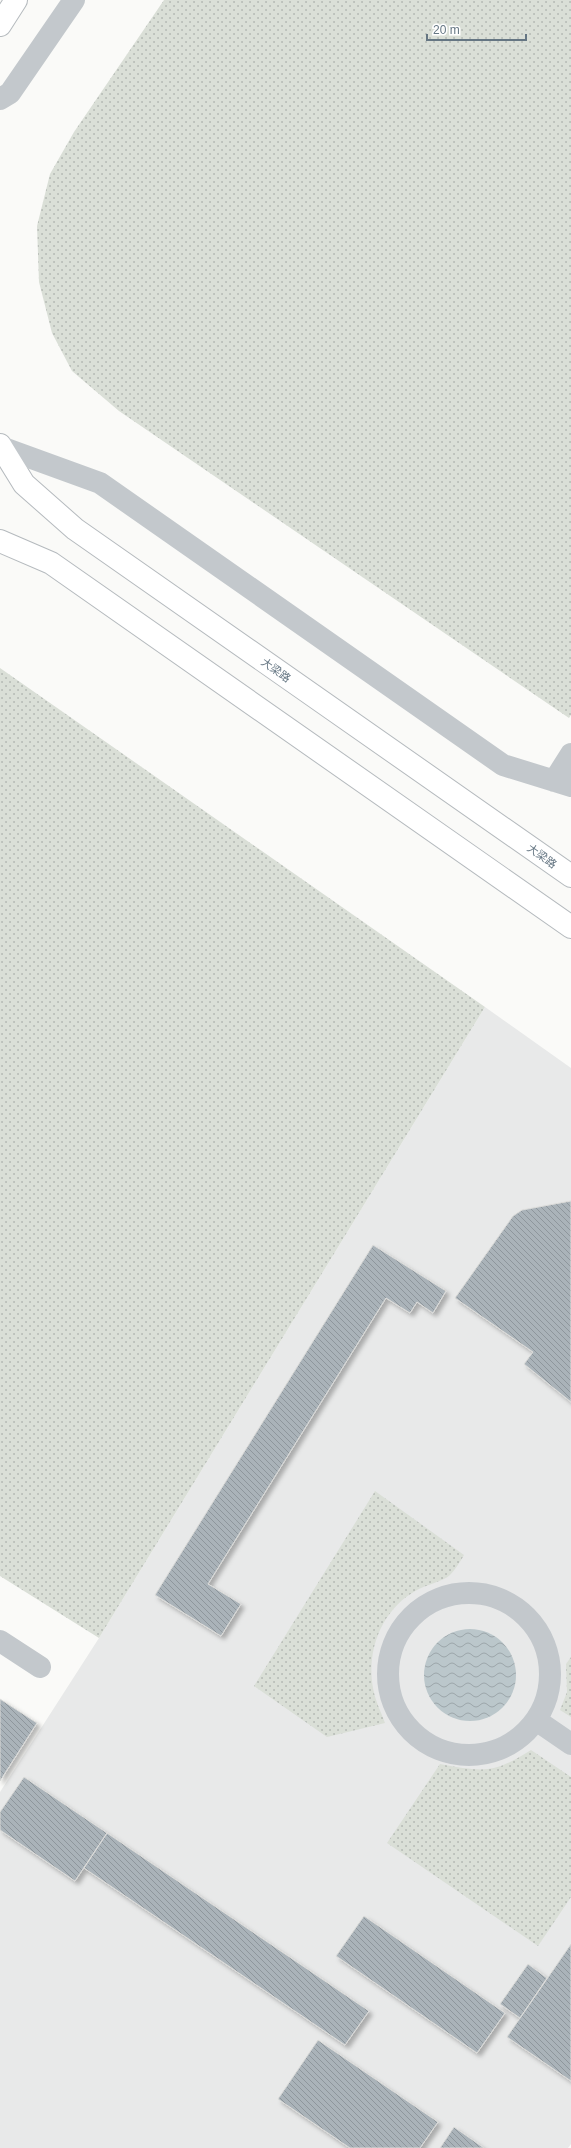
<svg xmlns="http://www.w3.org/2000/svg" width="571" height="2148" viewBox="0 0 571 2148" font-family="Arial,'Noto Sans SC',sans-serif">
	<defs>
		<pattern id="green-dots" width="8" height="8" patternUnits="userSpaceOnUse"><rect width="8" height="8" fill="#dadfd7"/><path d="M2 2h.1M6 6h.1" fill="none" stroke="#b4b9b4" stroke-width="1.8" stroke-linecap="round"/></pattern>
		<pattern id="water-waves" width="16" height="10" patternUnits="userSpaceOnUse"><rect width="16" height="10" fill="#bbc7cb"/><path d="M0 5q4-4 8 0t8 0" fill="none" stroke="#9ca6aa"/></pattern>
		<pattern id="building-back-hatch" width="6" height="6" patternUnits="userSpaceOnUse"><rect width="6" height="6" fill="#aab3b9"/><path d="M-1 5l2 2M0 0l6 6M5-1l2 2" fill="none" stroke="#8e969c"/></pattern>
		<filter id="shadow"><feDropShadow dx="3.5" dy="3.5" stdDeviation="2" flood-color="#0004"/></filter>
	</defs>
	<rect width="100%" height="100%" fill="#fafaf8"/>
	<path fill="#e8e9e9" d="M485 1007 571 1068V2144L568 2148H0V1792L99 1638Z"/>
	<path fill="url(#green-dots)" d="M164 0H571V715L569 718 119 411 72 371 52 333 39 282 37 226 50 174 74 132Z
		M0 668 485 1007 99 1638 0 1576Z
		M375 1491 464 1555C460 1562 455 1570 450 1575 444 1581 425 1585 417 1590 382 1609 366 1650 373 1688 375 1700 381 1712 385 1723L327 1737 254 1686Z
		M571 1657V1717L560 1710 567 1692 566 1664Z
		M531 1750 571 1777V1897L538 1946 387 1843 440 1764C484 1772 493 1774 531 1750Z"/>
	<path fill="url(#water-waves)" d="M424 1675a46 46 0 1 1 92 0a46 46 0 1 1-92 0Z"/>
	<path fill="url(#building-back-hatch)" stroke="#dcdcda" filter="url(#shadow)" d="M571 1201V1402L524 1364 533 1352 455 1298 513 1216 522 1210Z
		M373 1245 446 1291 433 1313 417 1302 410 1313 386 1298 208 1584 241 1604 221 1636 155 1595Z
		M0 1699 37 1723 0 1781Z
		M24 1777 107 1833 75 1881 0 1830V1812Z
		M107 1833 369 2011 345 2045 84 1868Z
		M364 1916 505 2013 477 2053 336 1956Z
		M571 1944V2081L507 2037Z
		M528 1964 547 1978 520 2018 500 2004Z
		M318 2040 438 2122 420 2148H350L278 2099Z
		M454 2127 484 2148H440Z"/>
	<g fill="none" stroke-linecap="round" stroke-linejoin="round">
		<defs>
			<path id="major" d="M0 25 16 0
				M0 445 24 484 75 529 571 876
				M0 541 51 563 571 927"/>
		</defs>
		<use href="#major" stroke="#b5babe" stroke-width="24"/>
		<path stroke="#c3c8cc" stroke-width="22" d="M0 99 10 93 74 0
			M1 447 100 483 503 765 571 786
			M554 781 571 754
			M388 1674a81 81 0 1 1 162 0a81 81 0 1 1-162 0Z
			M0 1641 40 1667
			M536 1720 571 1744"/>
		<use href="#major" stroke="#fff" stroke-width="22"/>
	</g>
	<g text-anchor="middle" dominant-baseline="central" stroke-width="4" stroke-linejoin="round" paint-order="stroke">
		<g font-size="11" fill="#657683" stroke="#fff">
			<text transform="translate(276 670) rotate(35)">大梁路</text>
			<text transform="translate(542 856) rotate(35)">大梁路</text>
		</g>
	</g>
	<path d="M427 34v6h99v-6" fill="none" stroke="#657683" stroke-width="2"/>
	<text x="433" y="34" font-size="12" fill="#657683" stroke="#ffffff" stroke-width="3" paint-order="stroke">20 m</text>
</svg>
